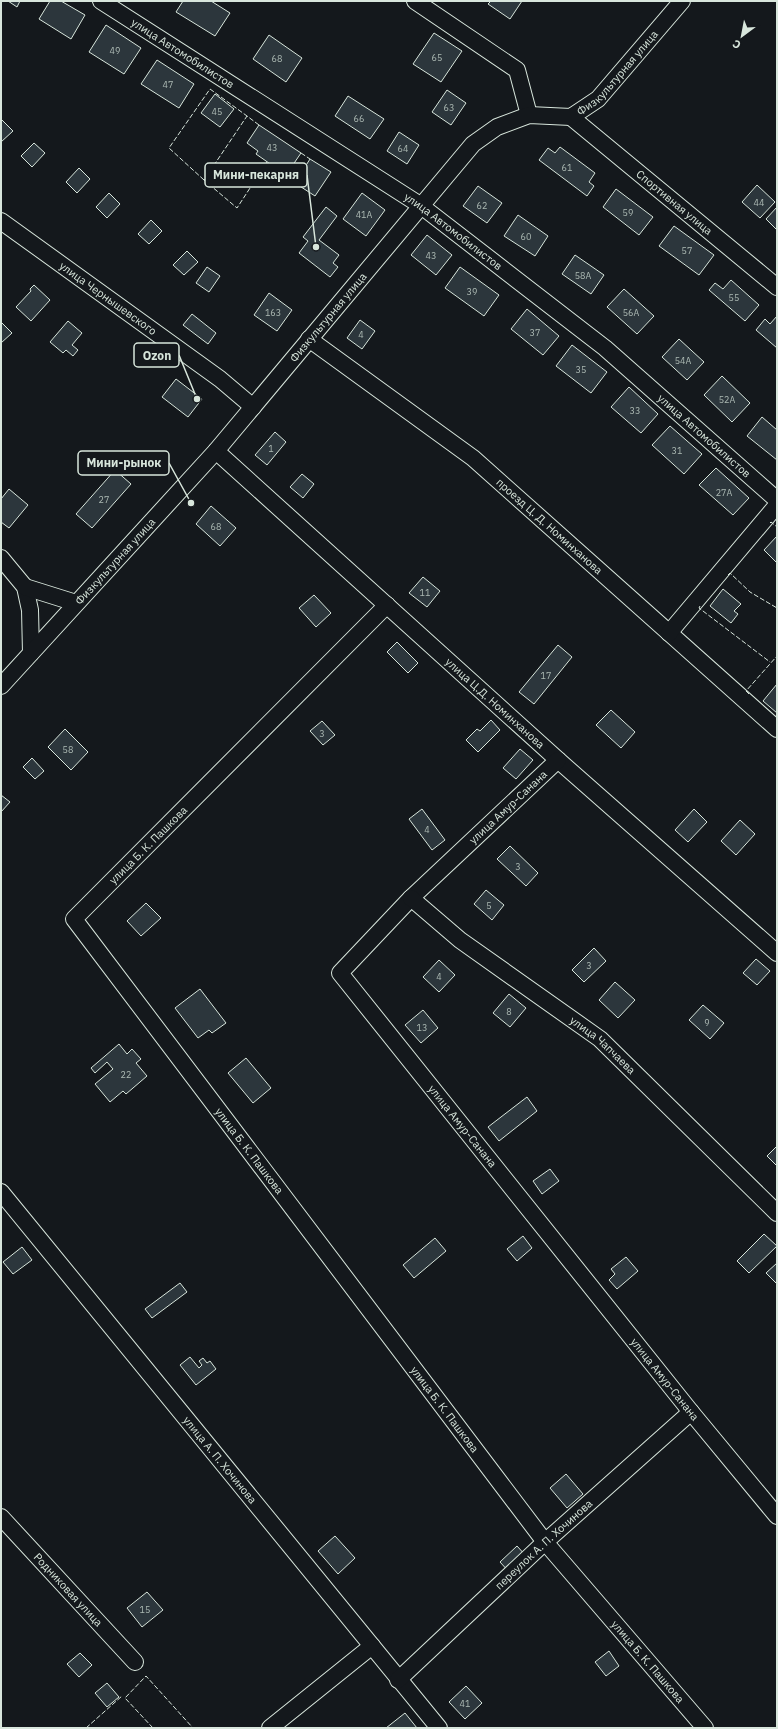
<svg xmlns="http://www.w3.org/2000/svg" width="778" height="1729" viewBox="0 0 778 1729" font-family="'IBM Plex Sans',sans-serif">
	<rect width="100%" height="100%" fill="#14181c"/>
	<path fill="#2c363c" stroke="#d8e6dc" d="M8 1H20L17 7Z
		M50 1H61L85 15 71 39 39 19Z
		M183 1H211L230 13 215 36 176 12Z
		M491 1H522L510 19 488 4Z
		M106 25 141 48 124 74 89 52Z
		M434 33 462 51 441 82 413 64Z
		M269 35 302 58 286 82 253 59Z
		M157 60 194 84 179 108 141 84Z
		M447 90 466 103 451 125 432 112Z
		M215 94 234 109 220 127 201 113Z
		M348 96 384 119 370 139 335 116Z
		M2 120 13 131 1 142V120Z
		M259 125 301 153 286 175 256 154 258 151 247 143Z
		M399 132 419 145 407 164 387 151Z
		M34 143 45 153 32 167 21 156Z
		M560 147 595 173 589 182 594 186 587 196 539 160 548 148 555 153Z
		M310 159 331 172 315 196 295 183Z
		M79 168 90 179 77 193 66 182Z
		M757 185 775 202 760 218 742 202Z
		M478 186 502 203 487 223 463 206Z
		M616 189 653 217 639 235 603 207Z
		M109 193 120 204 107 218 96 207Z
		M362 193 385 210 366 236 343 219Z
		M326 207 337 216 319 240 339 255 333 263 338 267 330 277 299 253 308 241 303 237Z
		M777 207V230L766 219Z
		M518 215 548 236 535 256 504 236Z
		M151 220 162 231 149 244 138 234Z
		M674 226 714 255 699 275 659 246Z
		M427 235 452 255 436 275 411 255Z
		M187 251 198 262 184 275 173 265Z
		M575 255 604 275 591 294 562 274Z
		M207 267 220 276 209 292 196 283Z
		M460 267 499 295 484 316 445 288Z
		M731 280 759 305 745 321 709 290 715 283 723 289Z
		M34 285 50 300 31 321 16 307 31 291 30 289Z
		M624 289 654 316 637 334 607 307Z
		M269 293 292 310 277 331 254 315Z
		M527 309 559 336 543 355 511 329Z
		M192 314 216 333 208 344 183 325Z
		M777 316V348L756 330 765 319 770 324Z
		M360 320 375 331 362 349 347 338Z
		M68 321 82 333 72 345 78 350 73 356 66 350 63 353 50 342Z
		M1 322 12 333 1 343Z
		M679 339 704 362 687 380 662 357Z
		M572 345 607 372 591 393 556 366Z
		M722 376 750 403 732 422 704 395Z
		M176 379 202 399 188 417 162 397Z
		M629 387 658 414 641 433 611 407Z
		M762 417 777 430V460L747 436Z
		M670 426 702 454 684 474 652 445Z
		M275 432 286 442 267 465 255 455Z
		M716 468 749 498 733 515 699 485Z
		M115 470 131 484 92 528 76 514Z
		M302 474 314 484 303 498 290 487Z
		M9 489 28 505 9 528 1 522V499Z
		M211 506 236 528 220 546 196 524Z
		M777 536V563L764 550Z
		M423 577 440 591 427 607 409 593Z
		M723 589 741 604 734 611 738 614 731 623 710 606Z
		M314 595 331 613 316 627 299 608Z
		M397 642 418 663 408 673 387 652Z
		M558 645 572 657 534 704 519 692Z
		M777 684V713L763 701Z
		M611 710 635 732 621 748 596 725Z
		M491 720 500 730 478 752 466 740 477 729 480 731Z
		M322 721 335 735 323 745 310 731Z
		M65 729 88 752 71 770 48 747Z
		M520 749 533 760 516 779 503 768Z
		M32 758 44 771 35 779 23 767Z
		M1 795 10 802 1 812Z
		M422 809 445 840 432 850 409 819Z
		M694 809 707 822 688 842 675 830Z
		M740 820 755 834 736 855 721 841Z
		M510 846 538 873 526 886 497 859Z
		M486 890 504 905 492 920 474 904Z
		M146 903 161 918 141 936 127 921Z
		M594 948 606 961 584 982 572 970Z
		M756 959 770 971 757 985 743 973Z
		M439 960 455 975 439 992 423 977Z
		M615 982 635 1000 618 1018 599 1000Z
		M200 989 226 1023 212 1033 209 1030 198 1038 175 1008Z
		M509 994 526 1008 510 1027 493 1013Z
		M703 1005 724 1023 710 1039 689 1020Z
		M423 1010 438 1028 421 1043 405 1025Z
		M119 1044 127 1054 132 1049 141 1059 136 1063 147 1076 126 1094 123 1091 110 1102 95 1084 113 1069 107 1062 95 1073 91 1068Z
		M246 1058 271 1088 253 1103 228 1073Z
		M527 1097 537 1111 499 1141 488 1127Z
		M777 1146V1166L767 1156Z
		M550 1169 559 1181 542 1194 533 1181Z
		M764 1234 777 1246 749 1273 737 1261Z
		M523 1236 532 1248 517 1261 507 1249Z
		M435 1238 446 1251 414 1278 403 1265Z
		M22 1247 32 1260 13 1274 3 1262Z
		M626 1257 638 1271 617 1289 609 1280 615 1274 611 1269Z
		M777 1263V1284L766 1273Z
		M180 1283 187 1292 152 1318 145 1309Z
		M190 1357 199 1368 202 1365 199 1361 203 1358 207 1363 210 1361 216 1369 196 1385 180 1365Z
		M566 1474 583 1494 567 1508 550 1488Z
		M335 1536 355 1558 338 1574 318 1551Z
		M517 1546 527 1557 510 1573 500 1562Z
		M147 1592 163 1610 142 1627 127 1608Z
		M609 1651 619 1666 606 1676 595 1662Z
		M80 1653 92 1665 79 1677 67 1664Z
		M107 1683 119 1697 107 1707 95 1693Z
		M466 1686 482 1703 465 1719 449 1702Z
		M405 1713 417 1728H386Z"/>
	<g fill="none" stroke-linecap="round" stroke-linejoin="round">
		<defs>
			<g id="minor">
				<path id="s1" d="M101 1 420 205 605 348 777 500"/>
				<path d="M415 1 517 70 529 115"/>
				<path id="s2" d="M571 117 777 287"/>
				<path id="s3" d="M1 221 220 379 253 407"/>
				<path id="s4" d="M309 339 473 458 777 729"/>
				<path id="s5" d="M216 451 558 760 777 953"/>
				<path d="M1 558 25 587 30 610 31 653"/>
				<path d="M25 587 76 603"/>
				<path id="s6" d="M387 605 74 919 545 1542 705 1728"/>
				<path d="M669 633 777 505"/>
				<path id="s7" d="M1 686 216 451 473 144 497 127 529 115 571 117 598 99 682 1"/>
				<path id="s8" d="M558 760 411 898 340 973 691 1412 777 1516"/>
				<path id="s9" d="M411 898 460 940 600 1039 777 1213"/>
				<path id="s10" d="M1 1192 439 1728"/>
				<path id="s11" d="M1 1517 135 1662"/>
				<path id="s12" d="M398 1680 545 1542 691 1412"/>
				<path d="M270 1728 372 1646"/>
			</g>
		</defs>
		<use href="#minor" stroke="#d8e6dc" stroke-width="18"/>
		<use href="#minor" stroke="#14181c" stroke-width="16"/>
		<path stroke="#d8e6dc" stroke-width="1" stroke-dasharray="5 2" stroke-linecap="butt" d="M259 125 247 116 204 180 237 208 267 162
			M301 153 310 159
			M204 180 169 148 210 89 247 116
			M770 523 771 522 777 527
			M728 575 730 573 750 592 777 608
			M700 606 699 608 770 662
			M749 694 746 691 777 656
			M86 1728 122 1696
			M153 1728 125 1698 146 1676 193 1728"/>
	</g>
	<g text-anchor="middle" dominant-baseline="central" stroke-width="3" stroke-linejoin="round" paint-order="stroke">
		<g font-size="9" fill="#adbab4">
			<text x="115" y="50">49</text>
			<text x="437" y="57">65</text>
			<text x="277" y="58">68</text>
			<text x="168" y="84">47</text>
			<text x="449" y="107">63</text>
			<text x="217" y="111">45</text>
			<text x="359" y="118">66</text>
			<text x="272" y="147">43</text>
			<text x="403" y="148">64</text>
			<text x="567" y="167">61</text>
			<text x="759" y="202">44</text>
			<text x="482" y="205">62</text>
			<text x="628" y="212">59</text>
			<text x="364" y="214">41А</text>
			<text x="526" y="236">60</text>
			<text x="687" y="250">57</text>
			<text x="431" y="255">43</text>
			<text x="583" y="275">58А</text>
			<text x="472" y="291">39</text>
			<text x="734" y="297">55</text>
			<text x="273" y="312">163</text>
			<text x="631" y="312">56А</text>
			<text x="535" y="332">37</text>
			<text x="361" y="334">4</text>
			<text x="683" y="360">54А</text>
			<text x="581" y="369">35</text>
			<text x="727" y="399">52А</text>
			<text x="635" y="410">33</text>
			<text x="271" y="448">1</text>
			<text x="677" y="450">31</text>
			<text x="724" y="492">27А</text>
			<text x="104" y="499">27</text>
			<text x="216" y="526">68</text>
			<text x="425" y="592">11</text>
			<text x="546" y="675">17</text>
			<text x="322" y="733">3</text>
			<text x="68" y="749">58</text>
			<text x="427" y="829">4</text>
			<text x="518" y="866">3</text>
			<text x="489" y="905">5</text>
			<text x="589" y="965">3</text>
			<text x="439" y="976">4</text>
			<text x="509" y="1011">8</text>
			<text x="707" y="1022">9</text>
			<text x="422" y="1027">13</text>
			<text x="126" y="1074">22</text>
			<text x="145" y="1609">15</text>
			<text x="465" y="1703">41</text>
		</g>
		<g font-size="11" fill="#d8e6dc" stroke="#14181c">
			<text stroke="none"><textPath href="#s1" startOffset="97">улица Автомобилистов</textPath></text>
			<text stroke="none"><textPath href="#s7" startOffset="889">Физкультурная улица</textPath></text>
			<text stroke="none"><textPath href="#s2" startOffset="134">Спортивная улица</textPath></text>
			<text stroke="none"><textPath href="#s1" startOffset="421">улица Автомобилистов</textPath></text>
			<text stroke="none"><textPath href="#s3" startOffset="132">улица Чернышевского</textPath></text>
			<text stroke="none"><textPath href="#s7" startOffset="493">Физкультурная улица</textPath></text>
			<text stroke="none"><textPath href="#s1" startOffset="745">улица Автомобилистов</textPath></text>
			<text stroke="none"><textPath href="#s4" startOffset="305">проезд Ц. Д. Номинханова</textPath></text>
			<text stroke="none"><textPath href="#s7" startOffset="169">Физкультурная улица</textPath></text>
			<text stroke="none"><textPath href="#s5" startOffset="376">улица Ц.Д. Номинханова</textPath></text>
			<text transform="translate(508 807) rotate(-43)">улица Амур-Санана</text>
			<text transform="translate(148 845) rotate(-45)">улица Б. К. Пашкова</text>
			<text stroke="none"><textPath href="#s9" startOffset="242">улица Чапчаева</textPath></text>
			<text stroke="none"><textPath href="#s8" startOffset="501">улица Амур-Санана</textPath></text>
			<text stroke="none"><textPath href="#s6" startOffset="734">улица Б. К. Пашкова</textPath></text>
			<text stroke="none"><textPath href="#s8" startOffset="825">улица Амур-Санана</textPath></text>
			<text stroke="none"><textPath href="#s6" startOffset="1058">улица Б. К. Пашкова</textPath></text>
			<text stroke="none"><textPath href="#s10" startOffset="346">улица А. П. Хочинова</textPath></text>
			<text stroke="none"><textPath href="#s12" startOffset="199">переулок А. П. Хочинова</textPath></text>
			<text stroke="none"><textPath href="#s11" startOffset="99">Родниковая улица</textPath></text>
			<text stroke="none"><textPath href="#s6" startOffset="1382">улица Б. К. Пашкова</textPath></text>
		</g>
	</g>
	<path fill="none" stroke="#d8e6dc" stroke-width="1.5" d="M316 247L307 175M197 399L179 355M191 503L169 463"/>
	<g fill="#d8e6dc" stroke="#14181c" stroke-width="1.5">
		<circle cx="316" cy="247" r="4"/>
		<circle cx="197" cy="399" r="4"/>
		<circle cx="191" cy="503" r="4"/>
	</g>
	<g fill="#14181c" stroke="#d8e6dc" stroke-width="1.5">
		<rect x="205" y="163" width="102" height="24" rx="4"/>
		<rect x="134" y="343" width="45" height="24" rx="4"/>
		<rect x="78" y="451" width="91" height="24" rx="4"/>
	</g>
	<g font-size="12" text-anchor="middle" font-weight="bold" fill="#d8e6dc">
		<text x="256" y="179">Мини-пекарня</text>
		<text x="157" y="360">Ozon</text>
		<text x="124" y="467">Мини-рынок</text>
	</g>
	<rect width="778" height="1729" fill="none" stroke="#d8e6dc" stroke-width="4"/>
	<g transform="translate(742 36) rotate(212)" stroke="#14181c" stroke-width="3" paint-order="stroke">
	<path d="M0-3L7 15L0 10L-7 15Z" fill="#d8e6dc"/>
	<text y="-6" font-size="11" font-weight="bold" text-anchor="middle" fill="#d8e6dc">С</text>
	</g>
</svg>
